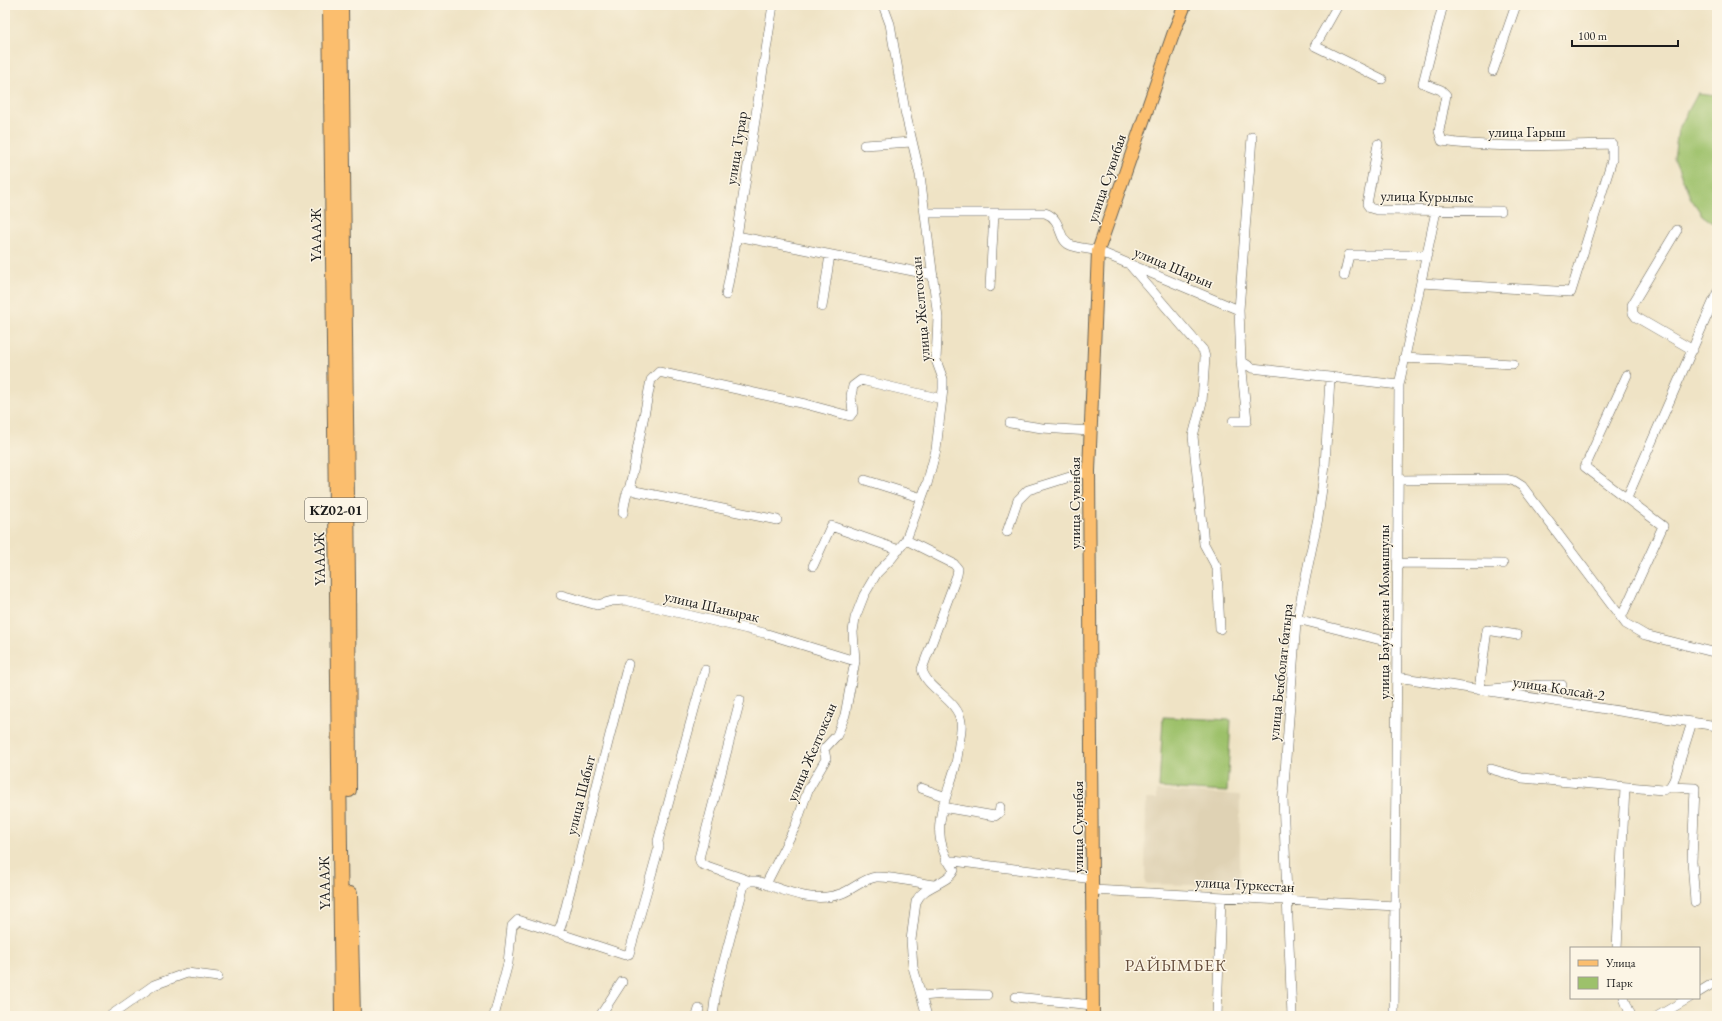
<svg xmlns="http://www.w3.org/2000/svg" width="1722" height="1021" viewBox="0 0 1722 1021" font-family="'EB Garamond',serif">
	<rect width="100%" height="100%" fill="#fcf5e5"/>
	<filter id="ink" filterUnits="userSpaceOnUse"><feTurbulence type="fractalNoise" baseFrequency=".025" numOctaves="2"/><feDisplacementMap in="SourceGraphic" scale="8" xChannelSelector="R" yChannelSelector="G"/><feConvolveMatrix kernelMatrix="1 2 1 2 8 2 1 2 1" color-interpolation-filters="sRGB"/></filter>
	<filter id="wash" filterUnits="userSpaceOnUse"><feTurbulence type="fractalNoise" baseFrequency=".012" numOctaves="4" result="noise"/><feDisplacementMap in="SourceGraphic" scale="16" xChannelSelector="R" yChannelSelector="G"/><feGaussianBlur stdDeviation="0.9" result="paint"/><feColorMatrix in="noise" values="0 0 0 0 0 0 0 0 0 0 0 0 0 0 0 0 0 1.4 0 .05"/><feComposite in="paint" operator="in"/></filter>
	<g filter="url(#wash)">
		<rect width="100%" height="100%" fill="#efe3c5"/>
		<path fill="#dfd2b4" d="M1156 791 1240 795V886L1145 884 1146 799H1156Z"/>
		<path fill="#9dc16b" stroke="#5c6e44" d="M1698 93 1717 95V226L1702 215 1690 197 1674 158 1678 130Z
			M1163 717 1231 720 1227 792 1159 788Z"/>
	</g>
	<g filter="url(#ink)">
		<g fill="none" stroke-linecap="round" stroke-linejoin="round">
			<defs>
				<path id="minor" d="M1338 5 1315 46 1382 79
					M1493 71 1516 5
					M1252 137 1239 310 1241 361 1252 368 1399 385
					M1378 144 1367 204 1370 208 1377 210 1501 211
					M864 145 912 142
					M925 213H1045C1063 219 1057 239 1070 245 1080 249 1091 248 1100 252 1147 271 1193 291 1239 310
					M1677 230 1632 305 1633 313 1636 317 1693 350
					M737 236 933 275
					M1129 264 1203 350 1205 357 1202 402 1193 436 1204 544 1217 568 1220 629
					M1344 276 1349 255H1427
					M1421 283 1571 292 1612 160V144C1556 145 1498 149 1442 141L1439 131 1446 95 1441 90 1423 83 1443 5
					M990 287 994 213
					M726 295 737 236 773 5
					M822 307 830 255
					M1404 358 1513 364
					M1233 421H1247L1241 361
					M1010 423 1042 428 1090 431
					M865 480 922 498
					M1398 480 1506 479 1514 481 1522 486 1626 624 1645 635 1717 653
					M1627 498 1717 293
					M623 513 626 496 630 486
					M777 520 635 491 630 486 651 380 659 372 805 404 850 416 853 412 851 396 853 386 861 380 942 399
					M1007 532 1018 500 1028 490 1089 471
					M906 540 954 564 958 569 957 575 922 669C926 689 958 699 961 722 962 729 960 737 959 744 958 752 957 760 955 768 944 806 927 833 954 870 948 884 923 885 916 902L911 940 913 967 927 1016
					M1398 563 1503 564
					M813 566 831 526 899 550
					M561 595 597 605 612 601 625 600 764 633 855 661
					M1621 618 1663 526 1585 467 1627 375
					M1297 619 1397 644
					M1517 635 1487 630 1479 690 1542 685H1562
					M1397 677 1717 726
					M740 700 699 858 701 864 750 881
					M1491 769 1522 778 1663 790 1670 787 1695 788 1692 861 1695 902
					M1670 787 1674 780 1692 722
					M921 788 946 797
					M942 807 995 816 999 813 1000 807
					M946 860 1093 879
					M766 884 796 825 808 790 826 759 824 749 837 735 845 715 855 661 853 632 855 618 864 595 877 573 892 558 906 540 927 484 936 450 943 389V379L936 360 938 318 920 175 905 111 890 24 883 5
					M1093 890 1396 906
					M557 933 561 926 628 664
					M1617 948 1625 788
					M1699 992 1717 981
					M922 996 945 994 987 995
					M1016 997 1092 1005
					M1624 998 1631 1016
					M110 1016 154 985 187 973 218 977
					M494 1016 508 963 512 926 518 920 625 955 629 954 659 847 658 841 705 670
					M600 1016 622 982
					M697 1016 699 1009
					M713 1016 716 991 744 885 750 881H757C784 890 812 904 840 894 853 890 862 879 876 877 889 876 920 883 934 885
					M1217 1016 1221 897
					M1292 1016 1283 799 1296 623 1318 518 1325 466 1330 378
					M1394 1016 1399 385 1436 211
					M1658 1016 1689 998"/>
				<path id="major" d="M1093 1016 1089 471 1098 251 1175 29 1185 5"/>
				<path id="highway" d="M330 5 342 1016
					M341 5 348 580 349 790
					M350 894 353 1016"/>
			</defs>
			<use href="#minor" stroke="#666257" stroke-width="10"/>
			<use href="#major" stroke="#666257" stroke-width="14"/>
			<use href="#highway" stroke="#666257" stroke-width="16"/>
			<use href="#minor" stroke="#fff" stroke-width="9"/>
			<use href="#major" stroke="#fbbe6e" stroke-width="12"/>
			<use href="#highway" stroke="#fbbe6e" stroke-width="14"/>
		</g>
	</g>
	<g text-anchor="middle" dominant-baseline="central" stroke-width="3" stroke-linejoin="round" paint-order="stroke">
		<rect fill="#fcf5e5" stroke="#5f5d58" stroke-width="1" x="305" y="498" width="62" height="24" rx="3"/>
		<g font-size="14" font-weight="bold" fill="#1c1c1c">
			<text x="336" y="510">KZ02-01</text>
		</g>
		<g font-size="15" fill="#1c1c1c" stroke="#fcf5e5">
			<text x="1527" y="131">улица Гарыш</text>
			<text transform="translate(736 148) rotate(-81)">улица Турар</text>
			<text transform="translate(1106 178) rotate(-71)">улица Суюнбая</text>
			<text transform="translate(1427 196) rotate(1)">улица Курылыс</text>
			<text transform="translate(315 235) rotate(-90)">ҮАААЖ</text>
			<text transform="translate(1174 267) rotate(23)">улица Шарын</text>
			<text transform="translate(920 309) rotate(-95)">улица Желтоксан</text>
			<text transform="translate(1074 503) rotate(-90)">улица Суюнбая</text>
			<text transform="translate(319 559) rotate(-91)">ҮАААЖ</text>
			<text transform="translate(712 606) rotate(13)">улица Шанырак</text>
			<text transform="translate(1383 612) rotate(-90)">улица Бауыржан Момышулы</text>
			<text transform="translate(1280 672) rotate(-84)">улица Бекболат батыра</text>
			<text transform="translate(1559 688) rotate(9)">улица Колсай-2</text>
			<text transform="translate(811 752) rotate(-67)">улица Желтоксан</text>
			<text transform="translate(580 795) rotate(-76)">улица Шабыт</text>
			<text transform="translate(1077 827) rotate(-90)">улица Суюнбая</text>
			<text transform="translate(324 883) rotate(-91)">ҮАААЖ</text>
			<text transform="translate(1245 884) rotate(3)">улица Туркестан</text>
		</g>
		<g font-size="17" letter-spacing="1" fill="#674f3e" stroke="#fcf5e5">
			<text x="1176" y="965">РАЙЫМБЕК</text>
		</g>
	</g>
	<rect width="1722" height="1021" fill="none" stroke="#fcf5e5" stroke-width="20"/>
	<rect x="1570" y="947" width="130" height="52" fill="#fcf5e5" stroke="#a29e95"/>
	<rect x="1578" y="960" width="20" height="6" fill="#fbbe6e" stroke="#a29e95"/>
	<text x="1606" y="967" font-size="12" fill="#1c1c1c">Улица</text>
	<rect x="1578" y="977" width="20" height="12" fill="#9dc16b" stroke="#a29e95"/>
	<text x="1606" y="987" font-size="12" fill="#1c1c1c">Парк</text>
	<path d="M1572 40v6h106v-6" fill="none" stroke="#1c1c1c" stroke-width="2"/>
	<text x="1578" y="40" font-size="12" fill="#1c1c1c" stroke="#fcf5e5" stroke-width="3" paint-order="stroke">100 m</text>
</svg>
